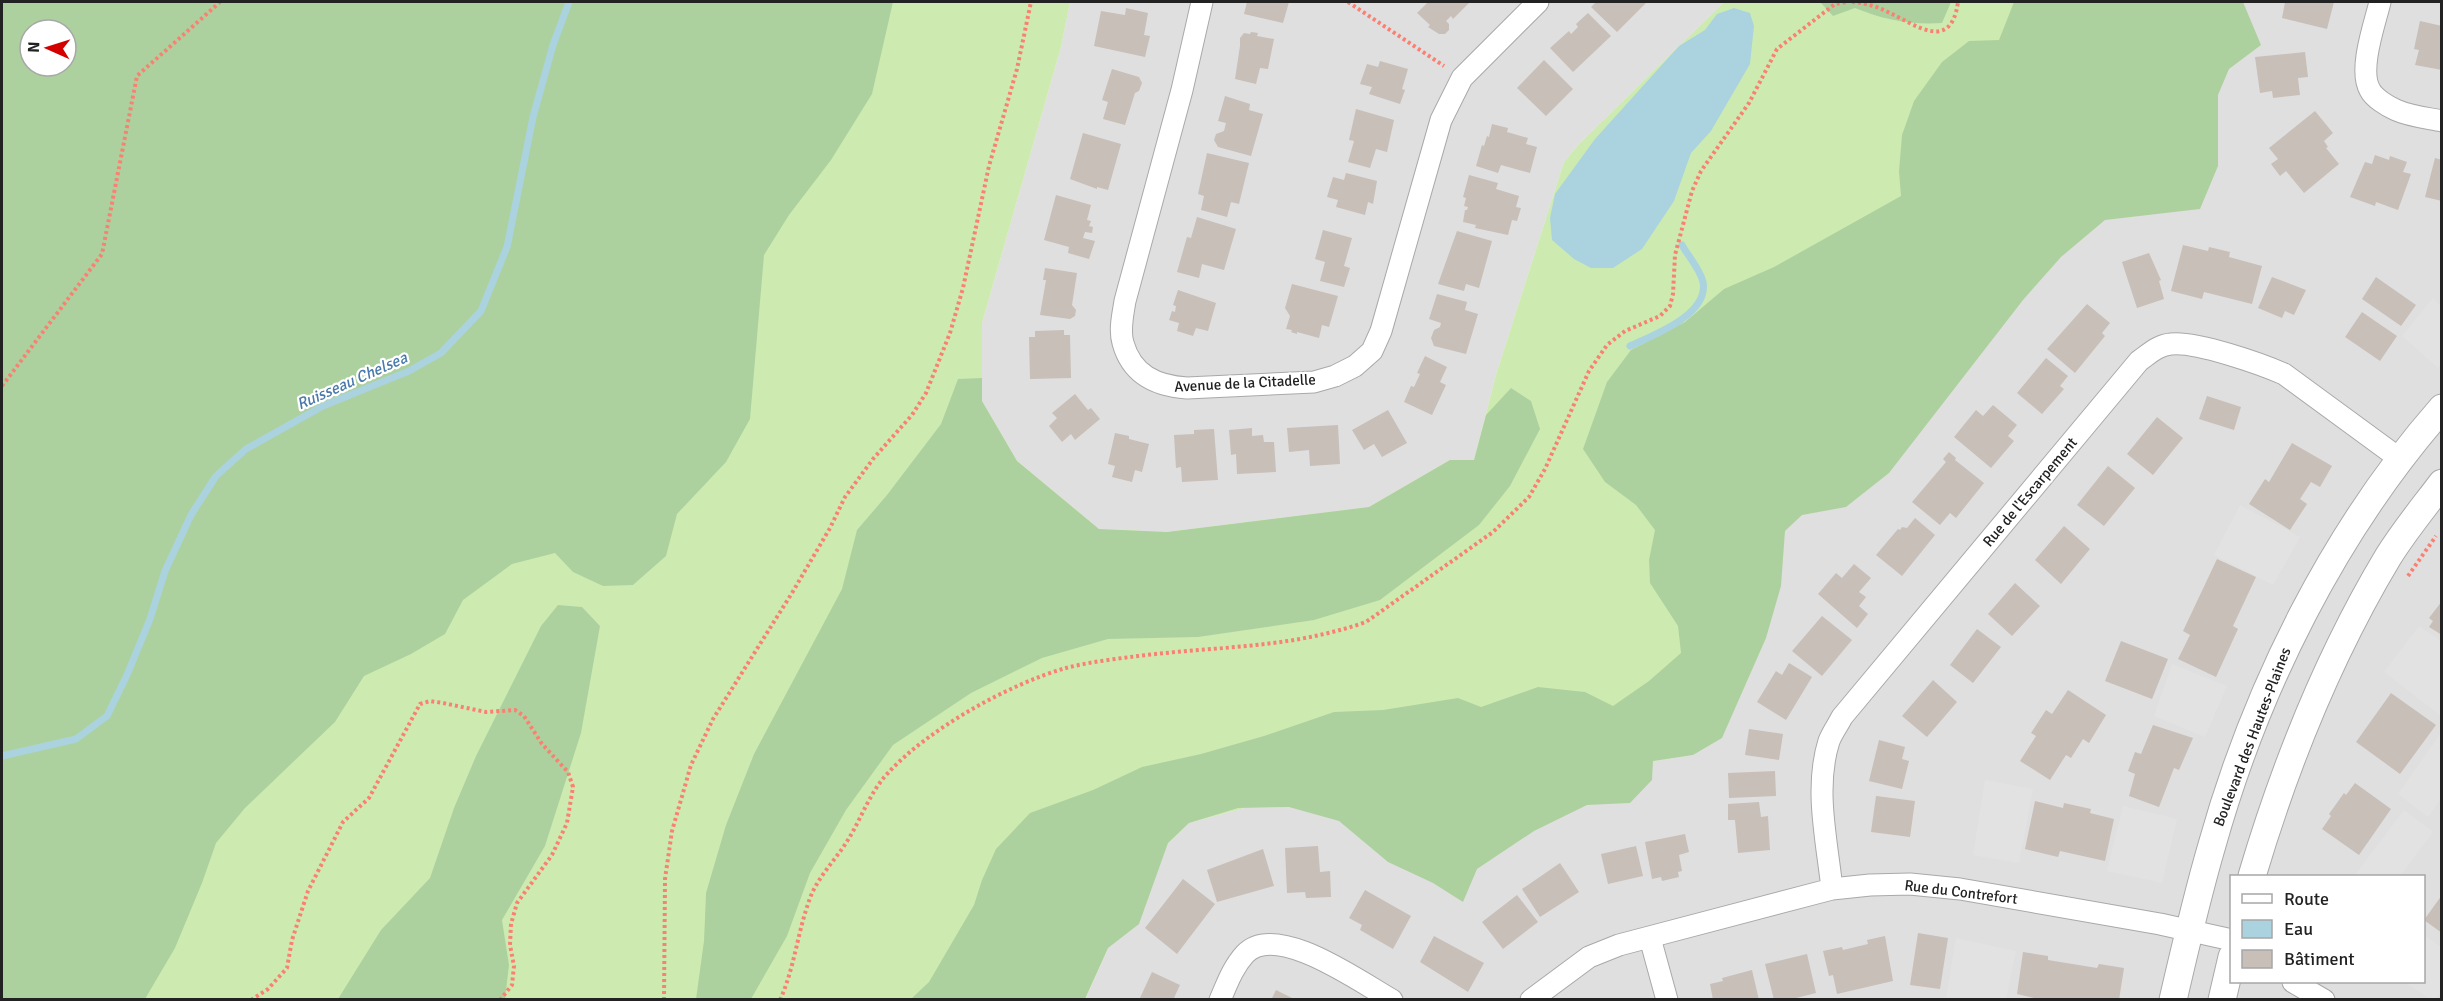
<svg xmlns="http://www.w3.org/2000/svg" width="2443" height="1001" viewBox="0 0 2443 1001" font-family="Signika,sans-serif">
	<rect width="100%" height="100%" fill="#f2efe9"/>
	<path fill="#e0dfdf" fill-rule="evenodd" d="M1070 2H1724L1579 144 1564 162 1496 375 1474 460H1450L1369 507 1167 532 1099 529 1017 461 982 401V323L1061 47Z
		M2227 2H2441V999L1085 1000 1108 948 1168 843 1189 823 1266 802 1334 810 1477 869 1579 779 1653 761 1693 755 1774 526ZM2232 876H2424V982H2232Z"/>
	<path fill="#cdebb0" d="M569 2H1070L1061 47 982 323V401L1017 461 1099 529 1167 532 1369 507 1450 460H1474L1496 375 1564 162 1579 144 1724 2H2227L2121 203 2058 247 1774 526 1693 755 1334 810 1266 802 1189 823 1168 843 1108 948 1085 999H2V756Z"/>
	<path fill="#add19e" fill-rule="evenodd" d="M2 2H893L872 94 831 160 789 215 764 255 750 419 726 462 677 514 666 556 633 585 603 586 573 572 555 553 512 564 463 600 445 634 411 654 364 676 335 722 245 808 216 843 202 883 175 948 145 999H2ZM30 30H66V66H30Z
		M1820 2H1951L1942 23C1911 25 1884 20 1855 8L1833 16Z
		M2014 2H2243L2261 45 2229 69 2218 95V166L2200 209 2105 220 2061 257 2023 300 1889 473 1846 507 1802 515 1785 531 1781 586 1766 638 1722 738 1693 755 1653 761 1652 780 1630 803 1587 805 1534 831 1477 869 1463 902 1433 883 1388 862 1339 821 1289 807 1238 808 1189 823 1168 843 1139 924 1108 948 1085 999H911L929 982 974 905 982 880 996 849 1030 813 1093 790 1142 767 1201 754 1264 736 1334 712 1383 710 1458 698 1481 707 1538 687 1585 692 1613 706 1649 681 1681 653 1678 626 1650 583 1649 560 1655 530 1636 505 1605 482 1583 449 1607 382 1631 350 1685 322 1724 289 1774 267 1901 196 1899 171 1902 135 1914 101 1942 62 1969 41 1999 40Z
		M982 378V401L1017 461 1099 529 1167 532 1369 507 1450 460H1474L1486 415 1511 388 1531 401 1540 429 1510 486 1479 525 1380 600 1314 620 1198 637 1108 639 1042 658 971 693 893 745 846 810 810 873 787 936 751 999H696L704 941 706 893 726 825 754 754 842 589 857 530 887 495 941 424 958 379Z
		M558 605 582 607 600 626 581 733 545 846 502 920 509 965 505 999H338L381 930 430 878 454 808 476 756 541 626Z"/>
	<path fill="#e2e2e2" d="M2433 298 2441 306V364L2438 368 2402 336Z
		M2240 505 2300 537 2273 585 2214 555Z
		M2419 626 2441 641 2440 715 2384 672Z
		M2172 664 2227 686 2205 737 2154 716Z
		M2441 733V798L2428 817 2398 794Z
		M1985 780 2033 789 2019 863 1973 855Z
		M2123 806 2177 819 2162 883 2107 871Z
		M2404 810 2433 832 2400 876 2355 875Z
		M2424 935 2441 947V992L2436 999H2430L2404 982H2424Z
		M1956 938 2016 951 2006 999H1946Z"/>
	<path fill="#aad3df" d="M1734 8 1750 13 1754 26 1750 64 1711 131 1691 153 1674 201 1642 249 1613 268H1591L1574 259 1552 240 1550 218 1555 194 1595 139 1679 46 1705 30 1717 14Z"/>
	<g fill="none" stroke-linecap="round" stroke-linejoin="round">
		<path stroke="#aad3df" stroke-width="7" d="M1630 346C1653 335 1709 315 1703 282 1700 269 1688 256 1682 245
			M2 756 76 739 107 716 127 675 150 619 165 571 191 515 216 476 246 449 323 406 409 371 441 353 481 311 507 247 533 117 553 45 569 2"/>
	</g>
	<path fill="#c7bfb8" d="M1247 2H1289L1283 23 1244 14Z
		M1428 2H1467L1469 3 1453 19 1451 16 1446 21 1449 24V30L1445 34H1439L1428 27 1430 25 1417 13Z
		M1596 2H1647L1617 32 1591 7Z
		M2285 2H2334L2327 29 2282 18Z
		M1126 8 1148 13 1144 35 1150 36 1145 57 1094 46 1101 11 1125 15Z
		M1588 13 1611 36 1573 72 1550 48 1569 31 1571 34 1578 27 1576 24Z
		M2420 21 2442 26V70L2415 65 2419 50 2414 49Z
		M1251 32 1258 33 1257 36 1274 39 1268 69 1260 68 1256 84 1235 79 1240 46V38L1244 33 1250 34Z
		M2305 52 2308 77 2298 78 2300 95 2273 98 2272 91 2260 93 2255 57Z
		M1544 60 1573 89 1546 116 1517 88Z
		M1380 61 1408 69 1402 89 1405 90 1400 104 1369 94 1372 87 1360 84 1367 64 1378 67Z
		M1112 69 1139 77 1142 83 1139 91 1135 93 1125 125 1103 119 1108 102 1102 100Z
		M1225 96 1250 104 1249 110 1263 114 1251 156 1218 147 1214 140 1216 134 1224 131 1226 123 1218 121Z
		M1356 109 1394 120 1387 152 1376 149 1370 168 1348 162 1354 141 1349 140Z
		M2315 111 2333 133 2324 141 2328 147 2326 148 2339 164 2304 193 2286 171 2280 176 2271 164 2278 159 2269 148Z
		M1492 124 1508 128 1507 132 1528 138 1526 144 1537 147 1530 173 1501 165 1498 173 1476 166 1482 145 1484 146 1487 136 1489 137Z
		M1083 133 1121 144 1108 190 1097 187V189L1070 179Z
		M1207 153 1249 163 1239 204 1231 202 1227 217 1201 210 1204 196 1198 194Z
		M2375 155 2389 160 2390 156 2407 162 2403 172 2411 174 2398 210 2376 202 2375 206 2350 197 2365 162 2372 164Z
		M2435 158 2442 160V201L2425 197Z
		M1346 173 1377 181 1373 204 1368 202 1365 215 1336 207 1338 200 1327 197 1333 177 1344 180Z
		M1469 175 1498 183 1496 189 1519 196 1516 207 1521 208 1517 221 1512 220 1508 235 1475 228 1476 225 1463 222 1465 210H1467L1468 207 1464 206 1466 198 1463 197Z
		M1056 195 1091 205 1087 220 1091 221 1089 226 1093 227 1092 233 1085 232 1083 238 1095 241 1089 259 1068 253 1069 247 1044 240Z
		M1197 217 1236 229 1224 270 1202 264 1199 278 1177 272 1187 237 1191 238Z
		M1323 230 1352 238 1344 266 1350 268 1344 287 1320 281 1325 262 1315 259Z
		M1457 231 1492 241 1479 288 1466 284 1464 291 1438 284Z
		M2183 245 2208 251 2209 247 2230 252 2229 257 2262 266 2252 304 2204 292 2202 299 2171 291Z
		M2149 253 2161 280 2159 281 2164 299 2137 308 2122 262Z
		M1045 268 1077 273 1072 305 1076 310 1075 316 1070 319 1040 315 1046 280H1043Z
		M2272 277 2306 290 2294 315 2285 311 2282 318 2258 308Z
		M2376 277 2416 305 2401 326 2362 299Z
		M1292 284 1338 296 1329 327 1322 325 1319 338 1297 332V334L1291 332 1292 330 1286 329 1290 316 1285 308Z
		M1178 290 1216 303 1208 331 1196 328 1193 336 1177 331 1179 323 1169 320 1172 311 1175 312 1176 306 1173 305Z
		M1437 294 1467 302 1465 310 1478 314 1466 354 1434 346 1431 338 1434 330 1440 327 1441 323 1429 319Z
		M2087 304 2110 323 2102 333 2105 336 2075 373 2047 349Z
		M2362 312 2397 336 2380 361 2345 337Z
		M1064 330V335H1070L1071 378 1030 379 1029 337H1035V331Z
		M1425 356 1447 367 1440 382 1446 385 1432 415 1404 402 1411 386 1414 387 1420 374 1417 373Z
		M2046 358 2068 376 2060 386 2064 389 2042 414 2017 393Z
		M1075 394 1088 410 1091 408 1100 419 1075 440 1071 434 1062 442 1049 426 1057 418 1052 413Z
		M2207 396 2241 407 2234 430 2199 419Z
		M1993 405 2017 425 2008 436 2014 441 1991 468 1954 437 1976 410 1983 416Z
		M1388 410 1407 443 1382 457 1374 444 1364 450 1352 430Z
		M2157 417 2183 438 2153 475 2127 454Z
		M1338 425 1340 464 1310 466 1309 450 1289 452 1287 428Z
		M1252 428V436L1263 435 1264 442H1274L1276 472 1237 474 1236 454 1231 455 1229 430Z
		M1214 429 1218 480 1182 482 1181 467 1176 468 1174 435 1194 434V430Z
		M1115 433 1129 436V439L1149 444 1142 472 1135 470 1132 482 1112 477 1115 466 1108 464Z
		M2292 443 2332 466 2320 487 2311 482 2300 499 2307 504 2290 530 2249 504 2265 479 2269 482Z
		M1949 452 1956 458 1955 460 1984 483 1956 518 1950 513 1940 525 1912 502 1946 462 1943 459Z
		M2108 466 2135 488 2104 526 2077 505Z
		M1915 518 1935 535 1902 576 1876 555 1898 529 1900 530 1902 527 1907 528Z
		M2064 526 2090 549 2061 584 2035 560Z
		M2217 559 2256 577 2233 626 2238 629 2216 677 2178 659 2190 635 2183 631Z
		M1854 564 1871 578 1859 592 1866 597 1859 606 1868 614 1857 628 1818 594 1836 573 1842 578Z
		M2015 583 2040 606 2012 636 1988 614Z
		M2442 601V635L2429 627 2433 621 2429 618Z
		M1822 616 1852 640 1822 676 1792 651Z
		M1977 629 2001 647 1973 683 1950 665Z
		M2121 641 2168 659 2152 699 2105 681Z
		M1789 663 1812 677 1786 720 1757 702 1776 671 1782 675Z
		M1933 680 1957 702 1927 737 1902 716Z
		M2068 690 2106 715 2089 743 2083 739 2071 758 2066 755 2050 780 2020 761 2036 736 2031 733 2046 710 2052 714Z
		M2391 693 2436 725 2400 774 2356 742Z
		M2153 725 2193 738 2179 770 2174 768 2159 807 2129 796 2135 774 2128 771 2135 752 2141 754Z
		M1749 729 1783 734 1779 760 1745 755Z
		M1879 740 1905 747 1902 759 1909 761 1902 789 1869 781Z
		M1775 771 1776 796 1729 798 1728 773Z
		M2355 783 2391 809 2359 855 2322 829 2331 816 2329 814 2344 793 2346 795Z
		M1876 796 1915 801 1910 837 1871 832Z
		M2035 801 2063 808 2064 803 2091 809 2090 813 2114 819 2105 861 2060 851 2058 857 2025 849Z
		M1759 802 1761 817 1768 816 1770 850 1738 853 1735 820H1728V804Z
		M1685 834 1689 852 1679 855 1682 871 1678 872 1679 877 1662 881 1661 877 1652 879 1645 842Z
		M1318 846 1320 872 1330 871 1331 897 1306 898 1305 892 1287 893 1285 848Z
		M1636 846 1643 876 1608 884 1601 854Z
		M1263 849 1274 886 1217 902 1207 870Z
		M1560 863 1579 892 1540 917 1522 889Z
		M1183 879 1215 904 1177 954 1145 928Z
		M1365 890 1411 916 1393 949 1360 930 1362 925 1349 918Z
		M1517 895 1538 922 1503 949 1482 922Z
		M2442 895V933L2424 920Z
		M1918 933 1948 938 1940 989 1910 985Z
		M1434 936 1484 963 1468 992 1420 962Z
		M1885 936 1893 981 1837 994 1833 975 1829 976 1823 951 1842 947 1843 950 1868 944 1867 940Z
		M2023 952 2048 956V960L2097 968 2099 964 2124 968 2119 1000H2042L2017 994Z
		M1807 954 1816 993 1788 1000H1774L1765 964Z
		M1752 970 1759 1000H1713L1710 984 1723 981 1722 978Z
		M1152 972 1180 985 1173 1000H1139Z
		M1276 990 1296 1000H1271Z"/>
	<g fill="none" stroke-linecap="round" stroke-linejoin="round">
		<defs>
			<path id="minor" d="M1202 2 1182 90 1125 301C1123 314 1119 330 1123 343 1132 375 1156 386 1187 388L1314 382 1335 376 1355 366 1372 351 1381 331 1441 120 1462 78 1538 2
				M2380 2C2375 23 2358 70 2370 90 2374 98 2387 106 2396 110 2409 116 2427 118 2442 121
				M1832 889C1827 841 1814 788 1829 741 1832 733 1838 725 1842 717L2139 361C2149 354 2158 345 2171 344 2196 341 2261 364 2284 374L2400 459
				M1650 938 1667 1000
				M2293 982 2324 1000
				M1220 1000C1227 984 1233 967 1245 954 1276 921 1360 982 1392 1000
				M1531 1000 1589 957 1619 945 1832 889 1870 885 1910 884 1960 889 2160 924 2232 940"/>
			<path id="tertiary" d="M2252 876C2285 765 2328 657 2388 557 2404 531 2424 507 2442 483
				M2173 1000C2185 948 2197 896 2212 845 2256 688 2334 531 2442 408
				M2222 1000 2232 957"/>
		</defs>
		<use href="#minor" stroke="#a9a9a9" stroke-width="23"/>
		<use href="#tertiary" stroke="#a9a9a9" stroke-width="29"/>
		<path stroke="#fa8072" stroke-width="4" stroke-dasharray="3 3" stroke-linecap="butt" d="M1348 2 1444 66
			M1852 2C1865 3 1876 6 1888 12 1916 25 1951 53 1958 2
			M2 386 102 254 137 76 220 2
			M2408 576 2436 536
			M251 1000 268 989 287 968 292 940 308 891 343 822 369 798 420 704 430 701 443 703 486 712 515 710 524 716 542 744 568 772 573 787 567 823 552 855 517 903 511 924 510 945 514 966 512 985 500 1000
			M664 1000 665 879 672 831 691 765 713 719 792 593 830 528 845 497 873 459 912 415 926 393 950 333 963 288 989 166 1017 69 1031 2
			M780 1000C794 969 797 936 808 904 815 880 833 863 846 843 861 820 869 793 888 773 928 729 1009 684 1066 668 1089 662 1115 659 1138 656 1218 646 1288 649 1366 622L1493 532 1529 497 1545 469 1589 371 1607 345 1625 331 1660 316 1670 306 1673 294 1675 255 1692 191 1701 171 1749 103 1777 49 1835 4 1848 2"/>
		<use href="#minor" stroke="#fff" stroke-width="21"/>
		<use href="#tertiary" stroke="#fff" stroke-width="27"/>
	</g>
	<g text-anchor="middle" dominant-baseline="central" stroke-width="4.5" stroke-linejoin="round" paint-order="stroke">
		<g font-size="15" fill="#222" stroke="#fff">
			<text transform="translate(1245 383) rotate(-3)">Avenue de la Citadelle</text>
			<text transform="translate(2030 492) rotate(-50)">Rue de l'Escarpement</text>
			<text transform="translate(2252 737) rotate(-69)">Boulevard des Hautes-Plaines</text>
			<text transform="translate(1961 892) rotate(7)">Rue du Contrefort</text>
		</g>
		<g font-size="16" font-style="italic" fill="#4a7aab" stroke="#fff">
			<text transform="translate(352 381) rotate(-24)">Ruisseau Chelsea</text>
		</g>
	</g>
	<rect width="2443" height="1001" fill="none" stroke="#222222" stroke-width="6"/>
	<rect x="2230" y="875" width="195" height="108" fill="#ffffff" stroke="#a7a7a7" stroke-width="1.5"/>
	<rect x="2242" y="894" width="30" height="9" fill="#ffffff" stroke="#a7a7a7" stroke-width="1.5"/>
	<text x="2284" y="905" font-size="18" fill="#222222">Route</text>
	<rect x="2242" y="920" width="30" height="18" fill="#aad3df" stroke="#a7a7a7" stroke-width="1.5"/>
	<text x="2284" y="935" font-size="18" fill="#222222">Eau</text>
	<rect x="2242" y="950" width="30" height="18" fill="#c7bfb8" stroke="#a7a7a7" stroke-width="1.5"/>
	<text x="2284" y="965" font-size="18" fill="#222222">Bâtiment</text>
	<g transform="translate(48 48) rotate(273)"><circle r="28" fill="#ffffff" stroke="#a7a7a7" stroke-width="1.5"/>
	<path d="M0-4.5L10 22L0 15L-10 22Z" fill="#d40000"/>
	<text y="-9" font-size="16" font-weight="bold" text-anchor="middle" fill="#222222">N</text>
	</g>
</svg>
